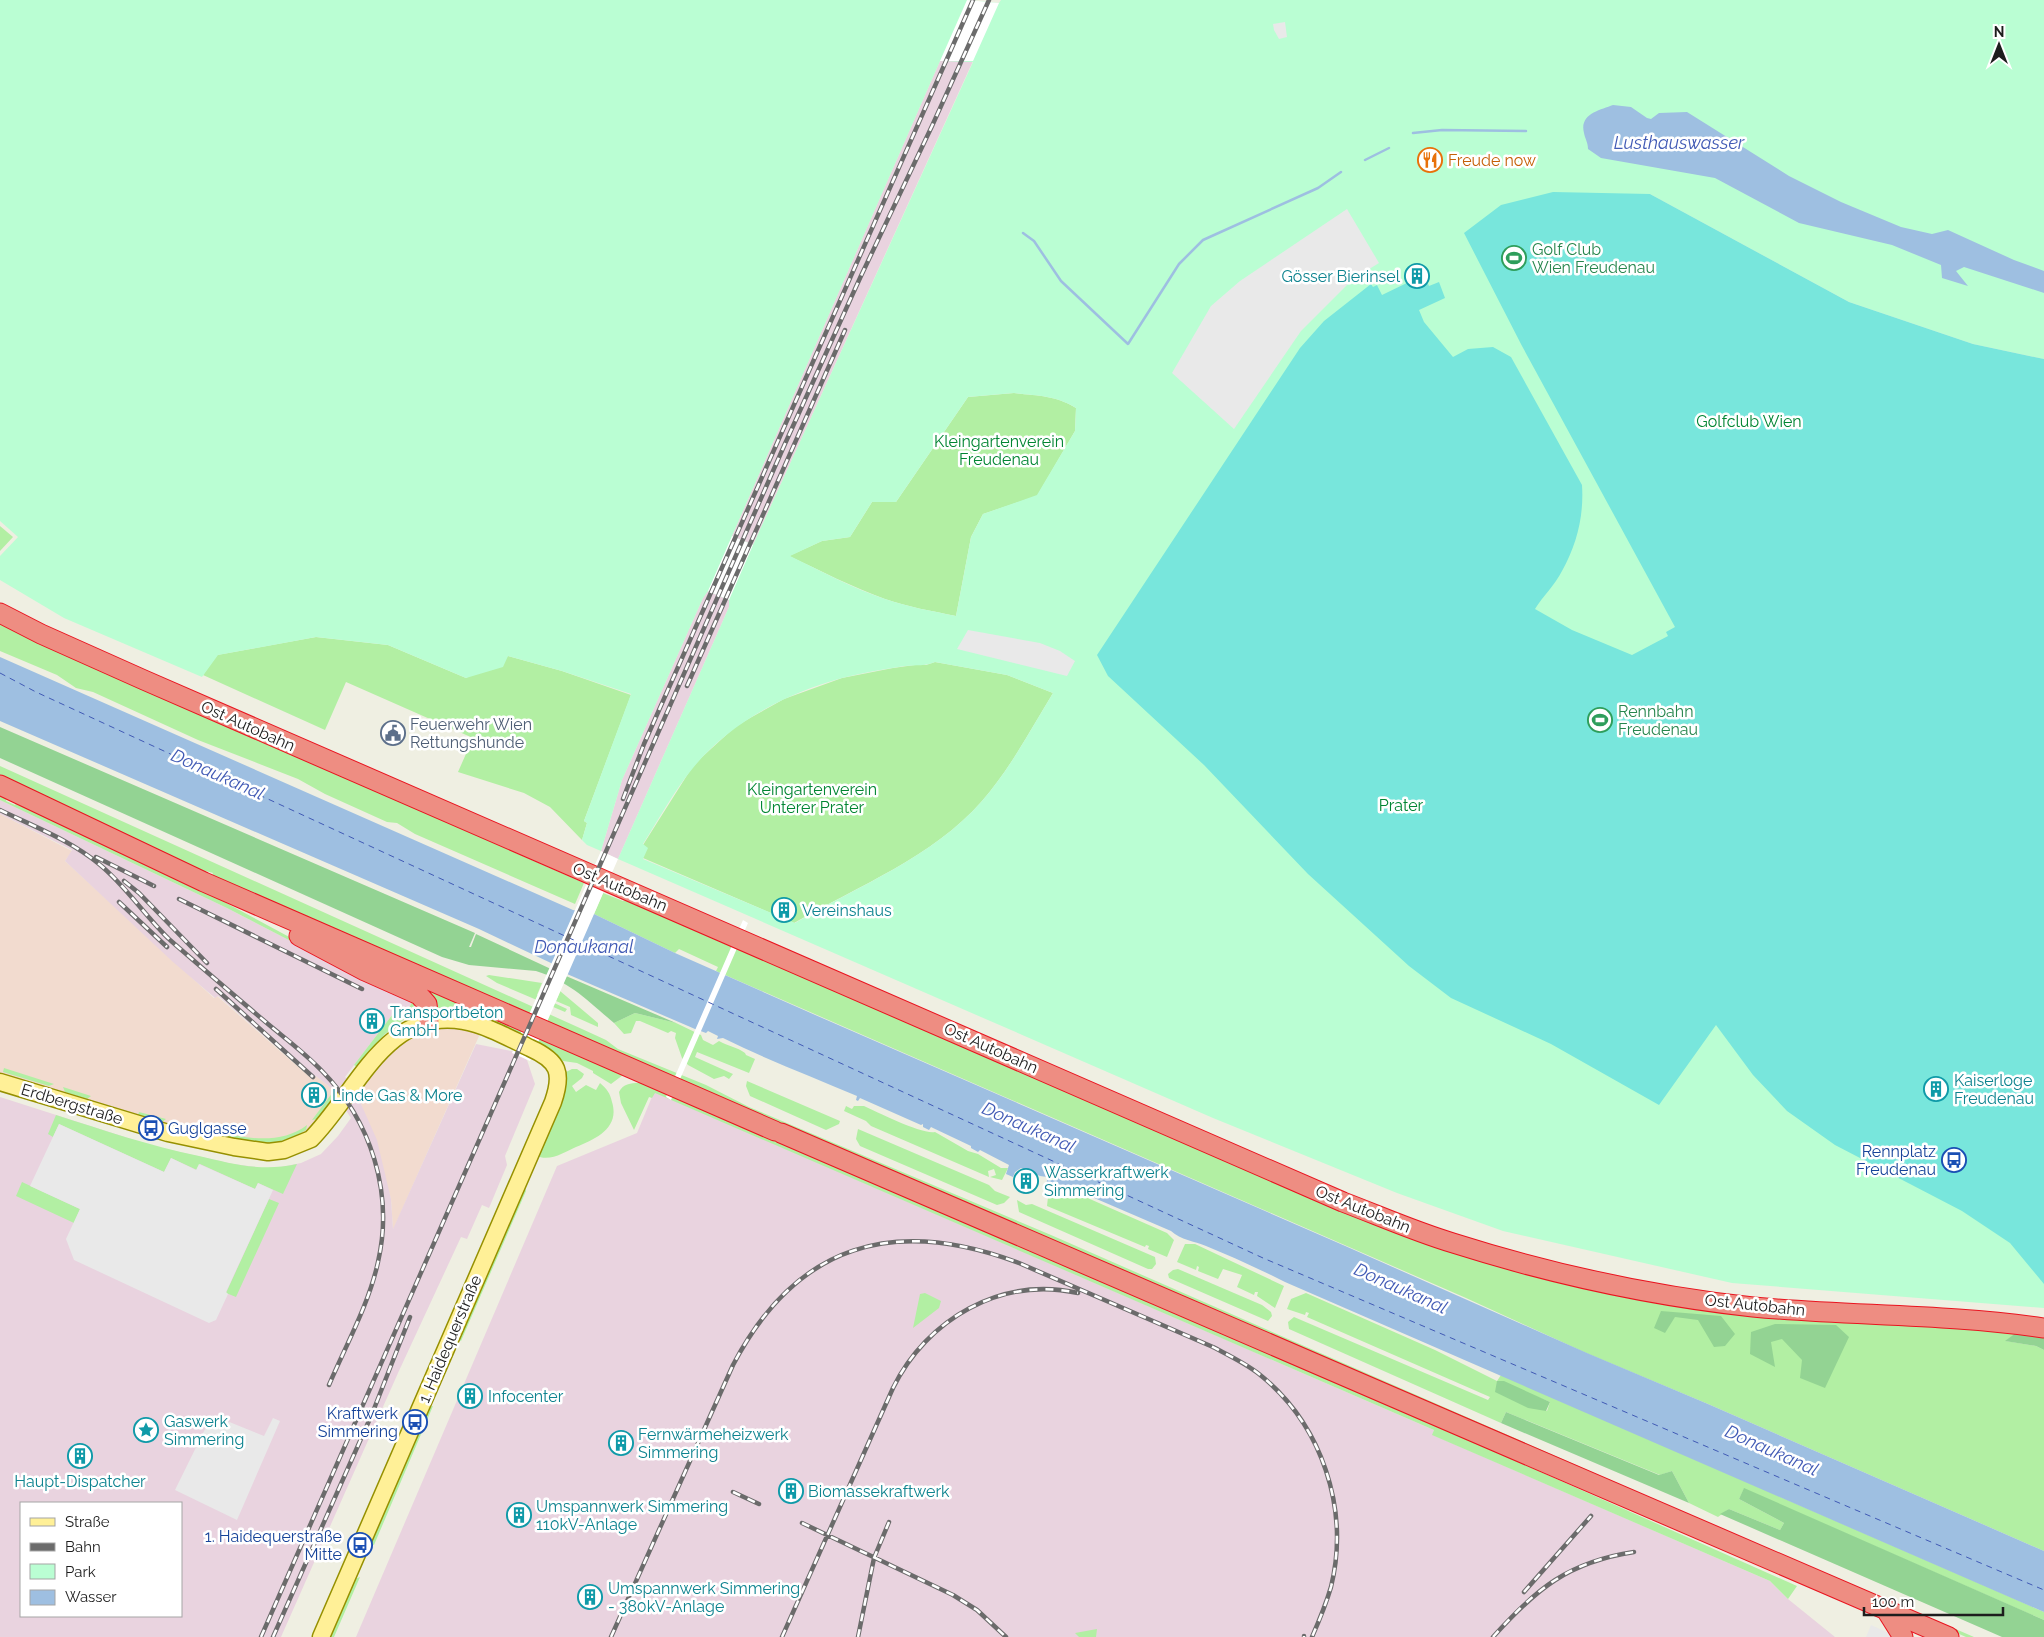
<svg xmlns="http://www.w3.org/2000/svg" width="2044" height="1637" viewBox="0 0 2044 1637" font-family="Raleway,sans-serif">
	<rect width="100%" height="100%" fill="#efefe2"/>
	<path fill="#f2dbcf" d="M0 814 72 851 65 861 203 988 214 998 217 996 312 1079 316 1076 331 1088 340 1104 319 1130 268 1152 0 1082Z
		M415 1025 483 1027 393 1230 391 1199 355 1085Z"/>
	<path fill="#e9d3df" fill-rule="evenodd" d="M940 61H973L753 545 732 536Z
		M708 591 729 600V607L618 859 601 851 622 780 703 598Z
		M0 800 227 908 391 993 412 1002 408 1010 399 1006 345 1077 355 1085 361 1104 377 1140 391 1199 393 1229 476 1044 516 1052 527 1060 535 1084 505 1156 507 1165 489 1208 482 1205 467 1239 461 1237 398 1373 281 1637H0V1097L153 1146 233 1164 271 1169 301 1163 321 1154 338 1136 351 1118 331 1088 316 1076 313 1079 218 996 215 998 173 962 65 861 72 850 0 814ZM21 1503H181V1616H21Z
		M654 1092 1434 1430 1433 1435 1770 1581 1788 1599 1835 1637H356L557 1166 637 1133Z"/>
	<path fill="#b2efa3" fill-rule="evenodd" d="M1014 393C1038 396 1055 395 1076 408L1075 431 1037 496 983 514 971 537 956 616C932 611 908 607 885 599 852 587 821 571 789 556L822 541 850 537 872 502H896L968 397Z
		M0 526 13 537 0 551Z
		M0 621 98 668 584 883 575 904 415 834 397 823 387 822 325 794 298 779 198 740 93 692 76 688 57 675 0 651Z
		M316 637 388 645 466 678 508 656 562 671 631 695 584 821 587 823 582 840 550 807 524 793 458 772 473 738 346 682 325 730 203 675 217 655Z
		M935 662 1007 675 1053 693C1031 729 1010 769 982 801 933 857 858 886 794 923L643 858V845L691 769 701 758 735 727 750 718 784 699 842 678 893 668 922 664 926 665Z
		M0 766 582 1029 606 1040 618 1049 706 1085 749 1107 1051 1235 1825 1574H1828L1974 1637H1966L1374 1382 1375 1379 1373 1378 1371 1381 517 1011V1008L510 1005 509 1007 212 876 213 873 206 871 205 873 0 779Z
		M0 794 7 798 6 801 15 805 17 802 202 890 319 953 408 995C414 1003 417 1006 411 1014L385 1034 357 1067 354 1065 399 1006 408 1010 412 1002 391 993 227 908 0 800Z
		M603 893 623 901 627 900 1336 1208 1426 1244 1520 1272 1605 1293 1678 1306 2017 1332 2006 1341 2036 1346 2044 1350V1551L1708 1404 1586 1353 1466 1298 716 971 718 967 679 949 675 953 594 914Z
		M343 951 623 1075 611 1084 593 1073V1071L577 1063 563 1061 540 1043 474 1016 456 1011H442V1008H436Z
		M489 975 542 983 537 995 567 1009 565 1012 497 983 486 976Z
		M560 991 598 1023V1027L571 1015 570 1007 556 1001Z
		M635 1013 676 1023 701 1035 703 1040 713 1045 719 1041C728 1046 737 1047 745 1053L746 1055 755 1059 749 1073 697 1052 695 1057 733 1074 729 1079 724 1076 714 1079 688 1065 682 1058 675 1038 676 1033 671 1031 668 1033 640 1021H636L631 1033 624 1034 614 1023Z
		M4 1068 54 1084 49 1086 3 1072Z
		M572 1069H577L584 1074 582 1078 572 1086 576 1092 586 1085 596 1090 600 1083C607 1089 610 1093 612 1102 620 1128 596 1139 576 1147 565 1152 548 1163 536 1155L565 1086 566 1072Z
		M747 1081 840 1121 839 1124 826 1130 750 1096 746 1086Z
		M643 1083 1433 1424 1797 1586 1788 1599 1770 1581 1432 1435 1434 1430 655 1093 652 1098 649 1097 634 1130 621 1103 619 1092C624 1082 634 1083 643 1083Z
		M63 1087 91 1096 87 1099 65 1092Z
		M336 1088 338 1091 317 1119 312 1120Z
		M846 1106 852 1109 854 1106H864C877 1112 923 1135 935 1132L968 1151 978 1154 1001 1168H1008L1002 1180 990 1177 996 1175 994 1169 988 1171 989 1177 871 1126 866 1121 844 1111Z
		M139 1112 166 1119 162 1122 138 1115Z
		M56 1115C103 1130 150 1146 199 1156 233 1164 262 1172 297 1164L283 1194 258 1183 255 1189 200 1164 197 1170 171 1158 164 1172 59 1124 53 1137 48 1134Z
		M180 1123C219 1131 272 1152 307 1125L306 1130C298 1135 290 1139 281 1141 256 1147 208 1132 182 1127Z
		M858 1129 989 1185 995 1191 1010 1197 1004 1203 997 1205 860 1146 856 1139Z
		M22 1182 80 1209 74 1223 16 1196Z
		M525 1188 526 1191 461 1341 459 1340 460 1336Z
		M1074 1192 1167 1233 1174 1240 1167 1257 1148 1249 1149 1246 1146 1245 1145 1247 1047 1206 1048 1197 1057 1199Z
		M269 1199 279 1203 236 1297 226 1293Z
		M1017 1200 1026 1205 1032 1204 1155 1257 1156 1264 1152 1269H1148L1019 1212Z
		M1185 1244H1195L1284 1286 1275 1308 1257 1296 1258 1292H1255L1254 1295 1237 1287 1242 1275 1223 1269 1218 1279 1198 1271 1199 1267 1197 1266 1196 1270 1177 1262Z
		M1178 1269 1262 1305 1271 1312 1272 1316 1268 1321 1169 1278 1168 1274 1173 1270Z
		M925 1293 941 1301 939 1308 913 1328 920 1294Z
		M1306 1293 1435 1350 1497 1381 1501 1375 2006 1595 2044 1612V1620L1744 1489 1739 1499 1784 1523 1780 1530 1729 1509 1718 1517 1689 1503 1672 1471 1660 1475 1506 1412 1501 1423 1289 1329 1288 1322 1294 1317 1488 1400 1490 1397 1307 1317 1309 1313 1306 1312 1305 1315 1287 1309 1291 1299ZM1498 1381 1550 1402 1547 1411Z
		M433 1406 374 1545 370 1543 429 1407Z
		M360 1577 334 1637H329L355 1579Z
		M1097 1629 1096 1637H1079L1075 1633Z"/>
	<path fill="#93d393" d="M0 727 475 933 469 947H471L476 934 566 976 676 1023 635 1013 614 1023C587 1000 570 982 536 971L469 965 442 957 0 758Z
		M1661 1311 1721 1316 1735 1334 1725 1346 1714 1347 1698 1320 1675 1317 1665 1333 1654 1328Z
		M1775 1324 1836 1325 1849 1337 1825 1388 1800 1378 1802 1360 1782 1339 1771 1342 1775 1367 1750 1354 1751 1332Z
		M2017 1332 2044 1336V1350L2036 1346 2005 1341Z
		M1497 1381H1504L1550 1402 1546 1411 1528 1408 1495 1392Z
		M1506 1412 1659 1475 1672 1471 1689 1503 1501 1423Z
		M1744 1488 2044 1620V1637H2002L1720 1514 1729 1509 1780 1530 1784 1523 1739 1499Z"/>
	<path fill="#bafed3" fill-rule="evenodd" d="M0 0H968L999 3 1001 0H2044V359L1973 344 1849 302 1650 194 2044 1103V1308L1732 1283 1503 1231 1397 1193 1213 1118 618 859 729 607V600L708 591 703 598 622 780 601 851 587 845 582 840 587 823 584 821 631 694 562 671 508 656 503 667 466 678 388 645 316 637 218 655 202 677 64 618 0 580V556L18 537 0 521ZM940 61 973 62 753 545 732 536ZM1014 393C1038 396 1055 395 1076 408L1075 431 1037 495 983 514 971 537 956 616C932 611 908 607 885 599 852 588 821 571 790 556L822 541 850 537 872 502H896L968 397ZM935 662 1007 675 1053 693C1031 729 1010 769 982 801 933 857 858 886 795 923L643 859 648 848 643 844C659 819 674 791 693 768 729 723 787 693 842 678 862 673 884 669 905 666 916 665 926 666 935 662Z"/>
	<path fill="#78e6dc" d="M1553 192 1650 194 1849 302 1973 344 2044 359V1284L2010 1243 1962 1211 1835 1145 1787 1111 1753 1075 1716 1025 1659 1105 1551 1044 1451 998 1409 966 1308 874 1204 765 1108 676 1097 655 1300 348 1324 321 1371 284 1373 287 1377 285 1382 295 1413 280 1414 284 1426 279 1429 286 1439 282 1445 298 1419 310 1424 322 1453 357 1468 349 1493 347 1511 357 1582 485C1584 516 1577 544 1562 571 1555 585 1543 596 1535 609L1572 630 1632 655 1668 636 1666 632 1675 627 1522 346 1464 233 1501 205Z"/>
	<path fill="#e9e9e9" d="M1285 22 1287 37 1279 39 1274 30 1273 24Z
		M1347 209 1379 263 1353 279 1301 331 1234 429 1172 373 1211 306 1240 281Z
		M968 630 1040 643 1060 651 1075 661 1067 676 957 649Z
		M59 1124 164 1172 171 1158 196 1170 199 1164 255 1189 258 1183 273 1190 226 1292 228 1294 216 1320 209 1323 74 1260 66 1239 80 1209 30 1186Z
		M212 1415 264 1436 273 1418 280 1421 237 1520 175 1490Z
		M1871 1625 1891 1634 1894 1637H1866Z"/>
	<path fill="#9ebfe1" d="M1613 105 1631 107 1647 118 1651 119 1659 113 1687 112 1789 176 1841 202 1901 227 1932 234 1948 230 2014 260 2044 271V293L1964 267 1956 271 1968 286 1942 278 1941 265 1892 245 1799 223 1715 178 1601 158 1588 149C1588 142 1585 139 1584 133 1579 114 1600 110 1613 105Z
		M0 657 573 910 594 914 675 953 813 1014 1343 1245 1587 1353 1708 1404 2044 1551V1612L1285 1282C1259 1269 1233 1257 1206 1246 1194 1241 1181 1240 1171 1231L1078 1191 1066 1196 1046 1188 1047 1180H1054V1178L1040 1176 1021 1168 1015 1172 1013 1177 1006 1174 1009 1165 980 1150 978 1152 971 1148V1146L933 1128 931 1127 929 1130 923 1127V1124L921 1125 860 1098 858 1101 856 1100 857 1096C813 1077 767 1060 723 1038L717 1039 718 1036 708 1031 706 1033 695 1029 567 974 551 963 479 929 0 721Z"/>
	<path fill="#fff" d="M967 0 999 3 973 61H940Z
		M732 536 753 545 729 600 708 591Z
		M601 851 618 859 530 1061 512 1053Z
		M743 920 748 923 671 1100 666 1097Z"/>
	<g fill="none" stroke-linecap="round" stroke-linejoin="round">
		<path stroke="#9ebfe1" stroke-width="2.5" d="M1413 133 1442 130 1526 131
			M1365 160 1389 148
			M1023 233 1034 241 1061 281 1128 344 1179 264 1203 240 1318 188 1341 172"/>
		<path stroke="#415ab5" stroke-width="1" stroke-dasharray="6 5" stroke-linecap="butt" d="M0 673 36 692 1263 1258 2044 1590"/>
		<defs>
			<path id="primary" d="M0 1082 168 1133 234 1147 268 1152 284 1150 311 1139C356 1094 386 1007 463 1021 486 1025 509 1038 530 1048 559 1061 563 1073 553 1102L321 1637"/>
			<path id="highway" d="M0 613 41 634 144 680 1343 1202C1380 1216 1416 1232 1453 1243 1551 1274 1651 1296 1753 1307 1850 1316 1948 1314 2044 1328
				M0 785 204 882 775 1131
				M299 936 365 971 419 995 427 1004 429 1021
				M781 1133 1949 1637
				M1886 1610 1903 1637"/>
		</defs>
		<use href="#primary" stroke="#969000" stroke-width="19"/>
		<use href="#highway" stroke="#e9141f" stroke-width="21"/>
		<use href="#primary" stroke="#fff097" stroke-width="16"/>
		<use href="#highway" stroke="#ee8d82" stroke-width="19"/>
		<defs>
			<path id="rail" d="M687 686 845 330
				M623 799 644 744 973 0
				M0 810C33 826 70 840 99 864 126 886 145 916 170 940 202 968 235 996 268 1024 286 1039 306 1054 322 1071 371 1121 394 1193 378 1262 369 1304 346 1345 329 1385
				M96 857 154 886
				M124 881 139 893 207 963
				M179 899 362 989
				M119 902 167 947
				M216 989 313 1077
				M733 1492 759 1504
				M802 1523 953 1595 977 1610 1006 1637
				M1524 1592 1591 1516
				M261 1637 784 446 860 278 932 126 989 0
				M273 1637 372 1414 410 1317
				M611 1637 733 1365C797 1243 894 1216 1019 1263L1213 1347C1228 1355 1245 1363 1259 1374 1322 1424 1350 1509 1331 1587 1326 1604 1319 1621 1312 1637
				M782 1637 893 1388C927 1319 1001 1276 1078 1293
				M858 1637 874 1558 889 1522
				M1304 1637V1636
				M1493 1637C1536 1589 1568 1562 1634 1552"/>
		</defs>
		<use href="#rail" stroke="#6b6b6b" stroke-width="4.5"/>
		<use href="#rail" stroke="#fff" stroke-width="2.5" stroke-dasharray="8" stroke-linecap="butt"/>
	</g>
	<defs>
		<symbol id="restaurant-ring" viewBox="-11 -11 22 22"><circle r="9.5" fill="#fff" stroke="#e8710a" stroke-width="1.5"/><path d="M-5-6h1v4h1v-4h1v4h1v-4h1v5L-1.5 .5V6h-2V.5L-5-1ZM5-6V6H3V1.5H1.5Q1.5-4 5-6Z" fill="#e8710a"/></symbol>
		<symbol id="stadium-ring" viewBox="-11 -11 22 22"><circle r="9.5" fill="#fff" stroke="#2e9e5b" stroke-width="1.5"/><path d="M0-5a6.5 5 0 1 0 0 10a6.5 5 0 1 0 0-10ZM-3.5-1.8h7v3.6h-7Z" fill="#2e9e5b"/></symbol>
		<symbol id="building-ring" viewBox="-11 -11 22 22"><circle r="9.5" fill="#fff" stroke="#0f9aa8" stroke-width="1.5"/><path d="M-4-6H4V6H1V3H-1V6H-4ZM-2.5-4.3h1.7v1.8h-1.7ZM.8-4.3h1.7v1.8H.8ZM-2.5-1h1.7V.8h-1.7ZM.8-1h1.7V.8H.8Z" fill="#0f9aa8"/></symbol>
		<symbol id="civic-ring" viewBox="-11 -11 22 22"><circle r="9.5" fill="#fff" stroke="#5c6f8a" stroke-width="1.5"/><path d="M-.6-6.5H3V-4.5H.6V-3L4-1V1h2V6H-6V1h2V-1L-.6-3ZM-1.2 2.5V6h2.4V2.5Z" fill="#5c6f8a"/></symbol>
		<symbol id="bus-ring" viewBox="-11 -11 22 22"><circle r="9.5" fill="#fff" stroke="#1a4fb4" stroke-width="1.5"/><path d="M-5-6H5V4H4V6H2V4H-2V6H-4V4H-5ZM-3.5-4V0h7V-4ZM-3.5 1.2v1.5H-2V1.2ZM2 1.2v1.5H3.5V1.2Z" fill="#1a4fb4"/></symbol>
		<symbol id="sight-ring" viewBox="-11 -11 22 22"><circle r="9.5" fill="#fff" stroke="#0f9aa8" stroke-width="1.5"/><path d="M0-6L1.8-2.2L6-1.7L2.9 1.2L3.7 5.4L0 3.3L-3.7 5.4L-2.9 1.2L-6-1.7L-1.8-2.2Z" fill="#0f9aa8"/></symbol>
	</defs>
	<g fill-rule="evenodd">
		<use href="#restaurant-ring" x="1416" y="146" width="28" height="28"/>
		<use href="#stadium-ring" x="1500" y="244" width="28" height="28"/>
		<use href="#building-ring" x="1403" y="262" width="28" height="28"/>
		<use href="#stadium-ring" x="1586" y="706" width="28" height="28"/>
		<use href="#civic-ring" x="379" y="719" width="28" height="28"/>
		<use href="#building-ring" x="770" y="896" width="28" height="28"/>
		<use href="#building-ring" x="358" y="1007" width="28" height="28"/>
		<use href="#building-ring" x="1922" y="1075" width="28" height="28"/>
		<use href="#building-ring" x="300" y="1081" width="28" height="28"/>
		<use href="#bus-ring" x="137" y="1114" width="28" height="28"/>
		<use href="#bus-ring" x="1940" y="1146" width="28" height="28"/>
		<use href="#building-ring" x="1012" y="1167" width="28" height="28"/>
		<use href="#building-ring" x="456" y="1382" width="28" height="28"/>
		<use href="#bus-ring" x="401" y="1408" width="28" height="28"/>
		<use href="#sight-ring" x="132" y="1416" width="28" height="28"/>
		<use href="#building-ring" x="607" y="1429" width="28" height="28"/>
		<use href="#building-ring" x="66" y="1442" width="28" height="28"/>
		<use href="#building-ring" x="777" y="1477" width="28" height="28"/>
		<use href="#building-ring" x="505" y="1501" width="28" height="28"/>
		<use href="#bus-ring" x="346" y="1531" width="28" height="28"/>
		<use href="#building-ring" x="576" y="1583" width="28" height="28"/>
	</g>
	<g text-anchor="middle" dominant-baseline="central" stroke-width="5" stroke-linejoin="round" paint-order="stroke">
		<g font-size="16" fill="#c56008" stroke="#fff" text-anchor="start">
			<text x="1448" y="160">Freude now</text>
		</g>
		<g font-size="16" fill="#27864d" stroke="#fff" text-anchor="start">
			<text x="1532" y="249">Golf Club<tspan x="1532" dy="18">Wien Freudenau</tspan></text>
			<text x="1618" y="711">Rennbahn<tspan x="1618" dy="18">Freudenau</tspan></text>
		</g>
		<g font-size="16" fill="#0d838f" stroke="#fff" text-anchor="start">
			<text x="1400" y="276" text-anchor="end">Gösser Bierinsel</text>
			<text x="802" y="910">Vereinshaus</text>
			<text x="390" y="1012">Transportbeton<tspan x="390" dy="18">GmbH</tspan></text>
			<text x="1954" y="1080">Kaiserloge<tspan x="1954" dy="18">Freudenau</tspan></text>
			<text x="332" y="1095">Linde Gas &amp; More</text>
			<text x="1044" y="1172">Wasserkraftwerk<tspan x="1044" dy="18">Simmering</tspan></text>
			<text x="488" y="1396">Infocenter</text>
			<text x="164" y="1421">Gaswerk<tspan x="164" dy="18">Simmering</tspan></text>
			<text x="638" y="1434">Fernwärmeheizwerk<tspan x="638" dy="18">Simmering</tspan></text>
			<text x="80" y="1481" text-anchor="middle">Haupt-Dispatcher</text>
			<text x="808" y="1491">Biomassekraftwerk</text>
			<text x="536" y="1506">Umspannwerk Simmering<tspan x="536" dy="18">110kV-Anlage</tspan></text>
			<text x="608" y="1588">Umspannwerk Simmering<tspan x="608" dy="18">- 380kV-Anlage</tspan></text>
		</g>
		<g font-size="16" fill="#018532" stroke="#fff">
			<text x="1749" y="421">Golfclub Wien</text>
			<text x="999" y="441">Kleingartenverein<tspan x="999" dy="18">Freudenau</tspan></text>
			<text x="812" y="789">Kleingartenverein<tspan x="812" dy="18">Unterer Prater</tspan></text>
			<text x="1401" y="805">Prater</text>
		</g>
		<g font-size="16" fill="#4e5e75" stroke="#fff" text-anchor="start">
			<text x="410" y="724">Feuerwehr Wien<tspan x="410" dy="18">Rettungshunde</tspan></text>
		</g>
		<g font-size="16" fill="#1d1d1d" stroke="#fff">
			<text transform="translate(248 726) rotate(24)">Ost Autobahn</text>
			<text transform="translate(620 887) rotate(23)">Ost Autobahn</text>
			<text transform="translate(991 1048) rotate(24)">Ost Autobahn</text>
			<text transform="translate(72 1104) rotate(17)">Erdbergstraße</text>
			<text transform="translate(1363 1209) rotate(22)">Ost Autobahn</text>
			<text transform="translate(1755 1305) rotate(6)">Ost Autobahn</text>
			<text transform="translate(450 1339) rotate(-67)">1. Haidequerstraße</text>
		</g>
		<g font-size="16" fill="#164399" stroke="#fff" text-anchor="end">
			<text x="168" y="1128" text-anchor="start">Guglgasse</text>
			<text x="1936" y="1151">Rennplatz<tspan x="1936" dy="18">Freudenau</tspan></text>
			<text x="398" y="1413">Kraftwerk<tspan x="398" dy="18">Simmering</tspan></text>
			<text x="342" y="1536">1. Haidequerstraße<tspan x="342" dy="18">Mitte</tspan></text>
		</g>
		<g font-size="18" font-style="italic" fill="#415ab5" stroke="#fff">
			<text x="1679" y="142">Lusthauswasser</text>
			<text transform="translate(218 774) rotate(24)">Donaukanal</text>
			<text x="584" y="946">Donaukanal</text>
			<text transform="translate(1029 1127) rotate(24)">Donaukanal</text>
			<text transform="translate(1401 1288) rotate(24)">Donaukanal</text>
			<text transform="translate(1772 1450) rotate(24)">Donaukanal</text>
		</g>
	</g>
	<rect x="20" y="1502" width="162" height="115" fill="#ffffff" stroke="#a5a5a5"/>
	<rect x="30" y="1518" width="25" height="8" fill="#fff097" stroke="#a5a5a5"/>
	<text x="65" y="1527" font-size="15" fill="#1d1d1d">Straße</text>
	<rect x="30" y="1543" width="25" height="8" fill="#6b6b6b" stroke="#a5a5a5"/>
	<text x="65" y="1552" font-size="15" fill="#1d1d1d">Bahn</text>
	<rect x="30" y="1564" width="25" height="15" fill="#bafed3" stroke="#a5a5a5"/>
	<text x="65" y="1577" font-size="15" fill="#1d1d1d">Park</text>
	<rect x="30" y="1590" width="25" height="15" fill="#9ebfe1" stroke="#a5a5a5"/>
	<text x="65" y="1602" font-size="15" fill="#1d1d1d">Wasser</text>
	<g transform="translate(1999 45)" stroke="#ffffff" stroke-width="4" paint-order="stroke">
	<path d="M0-4L9 19L0 12L-9 19Z" fill="#1d1d1d"/>
	<text y="-8" font-size="14" font-weight="bold" text-anchor="middle" fill="#1d1d1d">N</text>
	</g>
	<path d="M1864 1607v8h139v-8" fill="none" stroke="#1d1d1d" stroke-width="2.5"/>
	<text x="1872" y="1607" font-size="15" fill="#1d1d1d" stroke="#ffffff" stroke-width="4" paint-order="stroke">100 m</text>
</svg>
